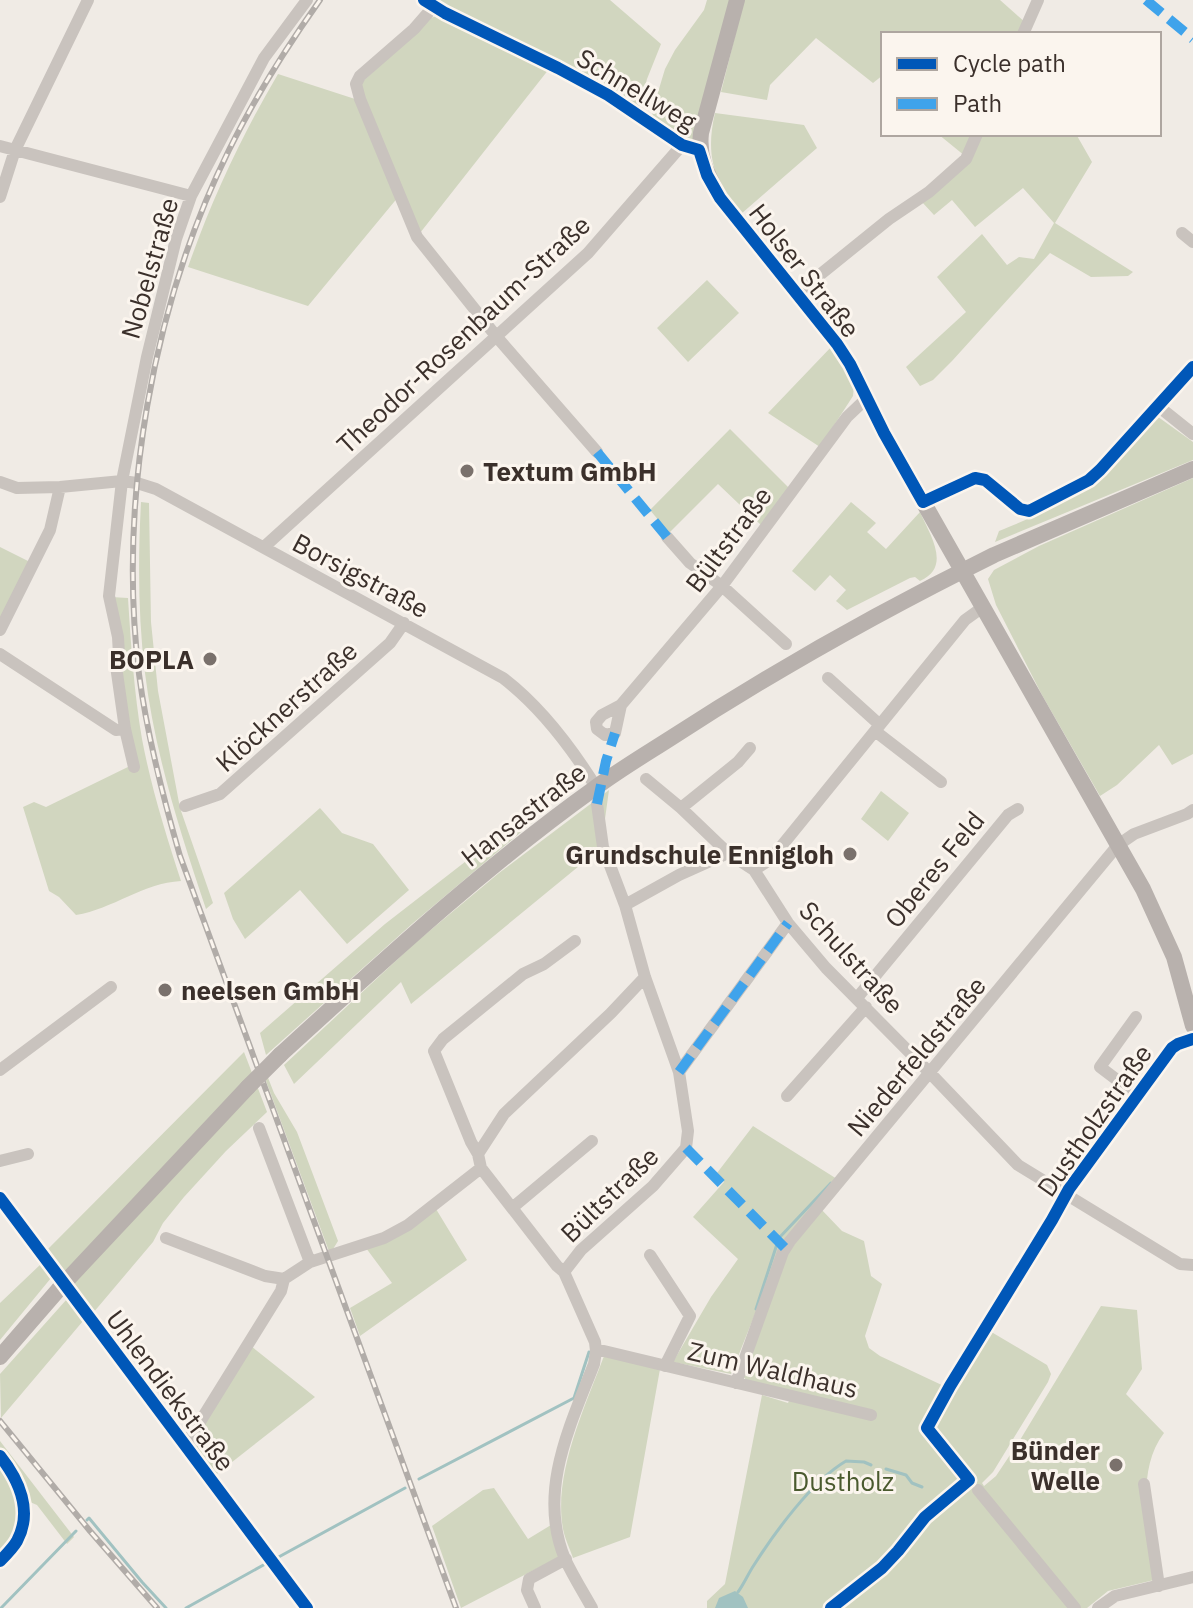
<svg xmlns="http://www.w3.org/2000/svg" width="1193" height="1608" viewBox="0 0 1193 1608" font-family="'IBM Plex Sans',sans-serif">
	<rect width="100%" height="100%" fill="#f0ebe5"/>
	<path fill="#d1d6bf" d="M430 0H610L661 44 647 79 640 106 635 108Z
		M707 0H731L696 139 691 141 680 138 654 121 652 112 665 69 675 50 704 10Z
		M744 0H1000L1026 23 1021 34H883V75L873 83 816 38 770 85 767 100 721 92Z
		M438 15 549 69 420 233 362 97 361 83 431 18Z
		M278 74 355 99 399 196 308 306 188 267C212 199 241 137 278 74Z
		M715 113 804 125 817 148 741 214C714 181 705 156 715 113Z
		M938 134H975L965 156Z
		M983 134H1076L1092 162 1055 223 1133 272 1128 276 1091 277 1050 253 952 361 933 380 920 386 906 367 966 312 937 277 982 234 1007 265 1019 257 1034 259 1054 223 1023 188 975 227 952 200 934 215 922 202Z
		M707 280 739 313 688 362 657 328Z
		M833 345 854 386 853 396 820 447 768 413Z
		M1154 414 1193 442V460L995 542 999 531C1028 519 1074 501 1097 479 1118 460 1136 435 1154 414Z
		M730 429 789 488 761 525 718 484 669 533 650 510Z
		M1193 478V754L1172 765 1159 745 1117 785 1100 796 1042 695 996 605 988 579 994 570 1039 546Z
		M141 502 149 503 151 622 158 691 180 808 213 903 206 909C180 832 155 754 145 673 138 616 138 559 141 502Z
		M851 502 876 523 867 532 886 549 920 512C930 535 952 567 920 581L915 577 910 578 847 610 836 601 846 590 830 575 815 591 792 571Z
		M0 547 30 562 0 622Z
		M111 597 128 598C131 645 134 692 142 739 151 787 166 835 181 881 143 883 113 909 76 915L59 897 49 891 23 807 34 802 46 807 132 765Z
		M609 790 601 848 411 1004 401 982 294 1084 284 1065 415 943 499 873Z
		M881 791 909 813 888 841 861 819Z
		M320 808 342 833 373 844 409 890 347 944 300 890 245 939 233 919 224 893Z
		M528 813 534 821 412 924 266 1055 260 1033 385 924Z
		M244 1052 267 1112 226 1151 184 1197 163 1223 153 1242 93 1313 45 1252Z
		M265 1070 274 1093 297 1132 338 1241 330 1254 263 1073Z
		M753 1126 837 1179 779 1254 731 1374 673 1362 711 1297 738 1259 693 1217 724 1182 717 1173Z
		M820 1208 842 1231 864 1241 871 1276 882 1284 865 1336 869 1348 880 1356 946 1387 934 1407 939 1409 988 1330 1047 1365 1051 1374 1048 1382 993 1472 982 1483 984 1486 996 1476 1020 1440 1101 1306 1137 1310 1142 1369 1126 1394 1164 1433C1134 1472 1150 1534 1154 1580L1108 1591 1087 1608H707V1601L725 1584 762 1395 788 1403 793 1392 746 1380 743 1376 782 1262Z
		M436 1209 467 1260 360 1336 350 1308 392 1283 366 1248Z
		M42 1263 51 1278 0 1340V1303Z
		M67 1299 83 1321 1 1418 0 1374Z
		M251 1346 315 1397 213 1477 194 1451 193 1442Z
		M604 1356 660 1369 630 1537 573 1558C570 1549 565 1539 563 1529 553 1474 585 1407 604 1356Z
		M0 1441 74 1537 67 1544 37 1505 18 1497C22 1523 15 1535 0 1555Z
		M494 1488 528 1539 551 1525 559 1557 461 1608 432 1526 483 1490Z"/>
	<path fill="#a1c2c1" d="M735 1591 743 1597 748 1608H715L719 1598Z"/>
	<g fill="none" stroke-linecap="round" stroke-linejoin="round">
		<path stroke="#a1c2c1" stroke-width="3" d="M779 1238 831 1183
			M756 1309 777 1244
			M886 1469 906 1475 912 1483 922 1487
			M419 1479 574 1398 589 1352
			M87 1520 89 1518 142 1582 166 1608
			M275 1559 405 1488
			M738 1592C744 1584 748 1574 754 1565 775 1532 812 1481 846 1461L864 1462 871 1465
			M1 1608 76 1531
			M186 1608 267 1563"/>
		<path stroke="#c9c3be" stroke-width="12" d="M424 0 445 13 558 68 608 95 682 145 699 150
			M434 6 414 29 360 76 356 84 360 99 417 237 496 336 597 452
			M1023 34 1038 0
			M0 146 191 196
			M0 197 15 150 88 0
			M1182 233 1193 242
			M796 294 889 219 929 192 966 159 977 134
			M1158 406 1193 434
			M0 482 17 488 60 487 122 481 137 483 156 489 503 678C541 707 571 747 596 787
			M923 502 975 478 985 480 1020 509 1029 511 1089 480 1100 470 1193 367
			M667 537 690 563 722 586 786 644
			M264 547 588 253 682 145
			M0 630 50 530 60 487
			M0 654 116 730 125 729
			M828 678 880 725
			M621 705 602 715 596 722 597 729 605 735 615 733 621 705 722 586 847 417 867 398
			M875 731 941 782
			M134 767 125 729 116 666 119 655 118 637 109 596 122 481 147 357 176 239 191 196 264 58 307 0
			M646 779 681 808 728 853 754 870 788 923 826 968 930 1073 1018 1165 1180 1264 1193 1265
			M185 806 220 794 390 643 404 623
			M681 808 738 762 750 748
			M754 870 771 859 965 620 983 607
			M625 905 679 875 728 853
			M857 998 1008 815 1018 809
			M1136 1017 1100 1067 1137 1095
			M0 1070 111 987
			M679 1072 788 923
			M787 1096 866 1007
			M259 1128 310 1262
			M478 1154 471 1142 434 1051 443 1039 523 974 544 964 575 941
			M0 1161 28 1154
			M0 1198 307 1608
			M512 1208 592 1141
			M166 1238 265 1276 284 1279 310 1262 384 1238 408 1225 481 1168
			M650 1255 690 1316 665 1366
			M564 1272 581 1250 653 1186 686 1148 688 1131 679 1072 645 977 625 905 603 847 597 804
			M991 1319 1052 1220 1069 1189 1172 1048 1178 1044 1193 1039
			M596 1351H604L871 1415
			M736 1383 783 1252 790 1241 1118 845 1134 834 1187 814 1193 810
			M185 1446 281 1291 284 1279
			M0 1456C19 1480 33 1511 17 1541 13 1548 6 1555 0 1561
			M1144 1484 1159 1586
			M978 1490 1075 1608
			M535 1608 527 1590 529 1579 566 1559
			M592 1608C583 1592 573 1576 565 1559 537 1492 570 1426 594 1364L596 1351 595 1342 564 1272 557 1266 481 1168 478 1154 504 1114 610 1014 645 977
			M1098 1608 1115 1596 1193 1577"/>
		<path stroke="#b8b1ad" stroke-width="16" d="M737 0 701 133C698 159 708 175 720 198L837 344 850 364 884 433 1143 889 1174 957 1193 1026
			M280 1055C382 962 483 868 595 788 619 770 646 754 671 738 777 669 881 611 994 555L1193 469
			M68 1279 248 1087
			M0 1357 59 1289"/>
		<defs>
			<path id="rail" d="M320 0C286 48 255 97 229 150 152 306 118 501 139 674 147 736 163 797 180 856L456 1608
				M0 1421 90 1531 157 1608"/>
		</defs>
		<use href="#rail" stroke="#b1aca8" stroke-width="6"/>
		<use href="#rail" stroke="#fbf5ee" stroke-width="3" stroke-dasharray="9" stroke-linecap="butt"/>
		<path stroke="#b8b1ad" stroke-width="16" d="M248 1087 280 1055
			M59 1289 68 1279"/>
		<path stroke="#3fa3eb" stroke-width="10" stroke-dasharray="20 10" stroke-linecap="butt" d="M1146 0 1193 39
			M597 452 667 537
			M597 804 606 761 615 733
			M679 1072 788 923
			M686 1148 785 1248"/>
		<defs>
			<path id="cycleway" d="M424 0 445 13 558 68 608 95 682 145 699 150 707 175 720 198 837 344 850 364 884 433 923 502 975 478 985 480 1020 509 1029 511 1089 480 1100 470 1193 367
				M0 1198 307 1608
				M0 1456C19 1480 33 1511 17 1541 13 1548 6 1555 0 1561
				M831 1608 882 1568 898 1551 925 1517 969 1480 927 1428 950 1386 1052 1220 1069 1189 1172 1048 1178 1044 1193 1039"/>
		</defs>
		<use href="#cycleway" stroke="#fbf5ee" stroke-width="17"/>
		<use href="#cycleway" stroke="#0057b8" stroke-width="12"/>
	</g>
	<g fill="#7a716c" stroke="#fbf5ee" stroke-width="3">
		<circle cx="467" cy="471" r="8"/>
		<circle cx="210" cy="659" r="8"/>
		<circle cx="850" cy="854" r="8"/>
		<circle cx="165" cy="990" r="8"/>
		<circle cx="1116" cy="1465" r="8"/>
	</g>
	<g text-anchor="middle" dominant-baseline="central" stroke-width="6" stroke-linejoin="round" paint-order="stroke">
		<g font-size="26" fill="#3b302b" stroke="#fbf5ee">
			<text transform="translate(637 89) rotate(31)">Schnellweg</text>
			<text transform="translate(149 268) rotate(-74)">Nobelstraße</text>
			<text transform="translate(805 270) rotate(52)">Holser Straße</text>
			<text transform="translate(463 334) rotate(-43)">Theodor-Rosenbaum-Straße</text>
			<text transform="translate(728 539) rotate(-53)">Bültstraße</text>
			<text transform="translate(361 575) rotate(28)">Borsigstraße</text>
			<text transform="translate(286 706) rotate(-42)">Klöcknerstraße</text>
			<text transform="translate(523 814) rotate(-38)">Hansastraße</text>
			<text transform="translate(934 869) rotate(-51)">Oberes Feld</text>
			<text transform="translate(852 957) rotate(48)">Schulstraße</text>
			<text transform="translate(916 1056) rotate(-50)">Niederfeldstraße</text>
			<text transform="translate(1094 1120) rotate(-55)">Dustholzstraße</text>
			<text transform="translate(609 1194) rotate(-44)">Bültstraße</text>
			<text transform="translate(773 1369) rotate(13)">Zum Waldhaus</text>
			<text transform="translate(171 1390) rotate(53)">Uhlendiekstraße</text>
		</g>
		<g font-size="26" font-weight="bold" fill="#3b302b" stroke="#fbf5ee" text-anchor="end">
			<text x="483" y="471" text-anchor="start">Textum GmbH</text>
			<text x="194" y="659">BOPLA</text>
			<text x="834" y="854">Grundschule Ennigloh</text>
			<text x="181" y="990" text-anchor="start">neelsen GmbH</text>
			<text x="1100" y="1450">Bünder<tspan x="1100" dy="30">Welle</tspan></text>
		</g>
		<g font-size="26" fill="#4a5a2e" stroke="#fbf5ee">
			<text x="843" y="1481">Dustholz</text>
		</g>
	</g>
	<rect x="881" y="32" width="280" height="104" fill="#fbf5ee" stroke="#aea6a0" stroke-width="2"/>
	<rect x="897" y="58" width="40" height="12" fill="#0057b8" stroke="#aea6a0" stroke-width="2"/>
	<text x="953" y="72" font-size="24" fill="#3b302b">Cycle path</text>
	<rect x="897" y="98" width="40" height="12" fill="#3fa3eb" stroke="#aea6a0" stroke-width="2"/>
	<text x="953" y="112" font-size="24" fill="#3b302b">Path</text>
</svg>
